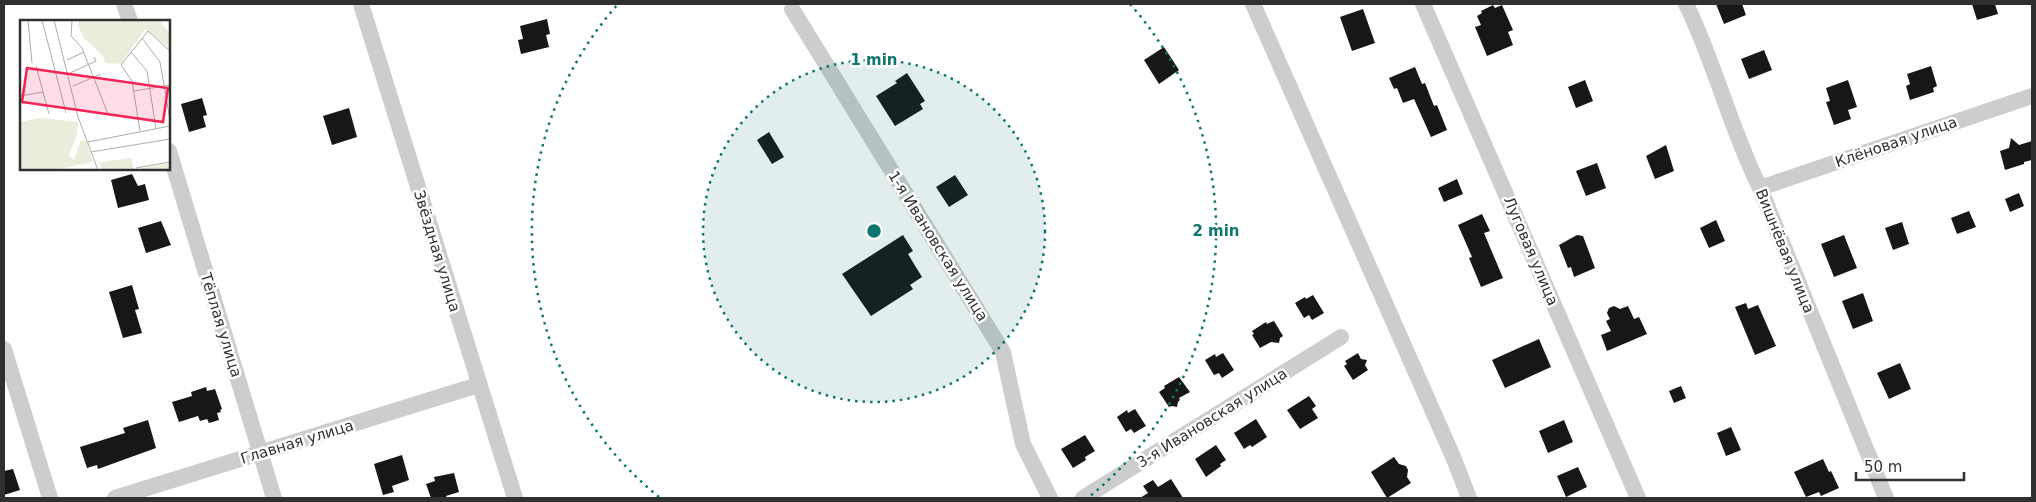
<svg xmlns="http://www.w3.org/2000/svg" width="2036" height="502" viewBox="0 0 2036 502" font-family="'DejaVu Sans',sans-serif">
	<rect width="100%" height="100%" fill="#fff"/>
	<path fill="#171717" d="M1716 4H1742L1746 15 1724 24Z
		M1972 4H1995L1998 14 1977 20Z
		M1493 5 1495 8 1502 5 1513 30 1508 32 1513 45 1487 56 1475 27 1481 25 1477 16 1482 13 1481 11Z
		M1363 9 1375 43 1352 51 1340 17Z
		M547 19 550 34 546 35 549 47 521 54 518 40 523 39 520 26Z
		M1164 47 1179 70 1159 84 1144 60Z
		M1764 50 1772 70 1749 79 1741 59Z
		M1931 66 1937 86 1933 88 1934 92 1910 100 1906 86 1910 84 1907 74Z
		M1415 67 1422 84 1425 83 1434 106 1437 105 1447 130 1431 137 1414 99 1403 103 1397 88 1394 89 1389 78Z
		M907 73 925 101 920 104 923 109 895 126 876 96 897 83 895 81Z
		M1585 80 1593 101 1576 108 1568 87Z
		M1848 80 1857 107 1848 110 1851 119 1834 125 1826 102 1830 101 1826 88Z
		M202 98 207 115 203 116 206 127 189 132 181 104Z
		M349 108 357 137 332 145 323 116Z
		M769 132 784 157 772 164 757 140Z
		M2011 138 2019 145 2032 141V160L2024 162V164L2005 170 2000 151 2009 148Z
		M1666 145 1674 171 1655 179 1646 156Z
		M1597 163 1606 188 1586 196 1576 171Z
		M132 174 138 186 145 184 149 200 118 208 111 180Z
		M955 175 968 195 949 207 936 187Z
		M1457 179 1463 194 1444 202 1438 188Z
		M2019 193 2024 206 2010 212 2005 199Z
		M1969 211 1976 227 1957 234 1951 218Z
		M1482 214 1490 231 1484 233 1503 278 1481 287 1469 258 1472 257 1458 225Z
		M1716 220 1725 241 1709 248 1700 228Z
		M161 221 171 245 146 253 138 228Z
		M1902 222 1909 244 1893 250 1885 228Z
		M903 235 913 251 908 254 922 277 910 285 913 289 871 316 842 274Z
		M1577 235 1583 236 1595 268 1574 277 1571 267 1568 268 1559 245Z
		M1844 235 1857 268 1834 277 1821 244Z
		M132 285 139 309 135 310 142 333 123 338 109 292Z
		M1863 293 1873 321 1853 329 1842 301Z
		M1313 295 1324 313 1312 320 1309 315 1304 318 1295 303 1305 297 1306 299Z
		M1746 303 1748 309 1758 305 1776 346 1755 355 1735 307Z
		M1614 306 1620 309 1628 306 1634 319 1639 317 1647 334 1607 351 1601 335 1611 331 1606 321 1610 319 1607 313 1609 308Z
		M1274 321 1283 336 1280 338 1279 343 1271 342 1260 348 1252 335 1254 334 1252 331 1266 322 1267 324Z
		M1539 339 1551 367 1505 388 1492 360Z
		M1223 353 1234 370 1222 378 1219 373 1214 375 1205 360 1215 354 1216 357Z
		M1358 353 1361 359 1367 360 1365 365 1368 370 1353 380 1344 366 1347 364 1345 361Z
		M1900 363 1911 389 1889 399 1877 373Z
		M1179 377 1190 392 1179 398 1180 400 1178 402 1177 407 1172 406 1169 407 1159 392 1165 388 1164 386Z
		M1681 386 1686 398 1674 403 1669 391Z
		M206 387 207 391 215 389 222 409 220 410 221 412 217 413 219 420 209 423 207 419 200 421 198 416 179 422 172 402 192 396 191 392Z
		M1309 396 1316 406 1312 409 1318 418 1300 429 1287 410Z
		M1135 409 1146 426 1134 433 1131 429 1126 432 1117 417 1127 410 1128 413Z
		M1256 419 1267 437 1252 447 1250 445 1244 449 1234 433Z
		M148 420 156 448 98 469 97 465 87 468 80 447 125 433 123 428Z
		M1564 420 1573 442 1548 453 1539 431Z
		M1731 427 1741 450 1726 456 1717 433Z
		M1085 435 1095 451 1085 457 1086 460 1073 468 1061 449Z
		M1216 445 1226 460 1220 464 1221 466 1206 477 1195 459Z
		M402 455 409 480 392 486 394 492 383 495 374 464Z
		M1394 457 1399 464 1406 466 1408 470 1407 477 1411 483 1387 498 1371 472Z
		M1823 459 1829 472 1831 471 1839 488 1821 496 1819 492 1806 497 1794 472Z
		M1578 467 1587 487 1566 497 1557 476Z
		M13 469 20 490 4 495V471Z
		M454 473 459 492 446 496 447 498H431L426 484 435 481 434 477Z
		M1171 479 1183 498H1140L1148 493 1143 486 1153 480 1158 487Z"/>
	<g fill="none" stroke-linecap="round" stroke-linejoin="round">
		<path stroke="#cdcdcd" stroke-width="16" d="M124 4 130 21
			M361 4 515 498
			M1253 4 1454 459 1469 498
			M1423 4 1638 498
			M1686 4C1715 63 1730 128 1760 188L1886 498
			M792 9 1003 352 1023 444 1050 498
			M169 151 274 498
			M1760 188 2032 96
			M4 349 50 498
			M115 498 478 385
			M1083 498 1341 337"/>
	</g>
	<circle cx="874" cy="231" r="171" fill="#0f766e" fill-opacity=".12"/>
	<g fill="none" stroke="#0f766e" stroke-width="2.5" stroke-dasharray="2.5 5">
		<circle cx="874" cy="231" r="171"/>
		<path d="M659 497A342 342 0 0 1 618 4M1130 4A342 342 0 0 1 1089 497"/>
	</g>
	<g text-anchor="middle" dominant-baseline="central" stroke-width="5" stroke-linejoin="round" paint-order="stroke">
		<g font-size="15" fill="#303030" stroke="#fff">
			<text transform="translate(1896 142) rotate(-19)">Клёновая улица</text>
			<text transform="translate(938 246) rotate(58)">1-я Ивановская улица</text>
			<text transform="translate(437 251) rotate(73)">Звёздная улица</text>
			<text transform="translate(1531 251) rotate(67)">Луговая улица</text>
			<text transform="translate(1785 251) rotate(68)">Вишнёвая улица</text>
			<text transform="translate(221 325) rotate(73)">Тёплая улица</text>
			<text transform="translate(1212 418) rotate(-32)">3-я Ивановская улица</text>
			<text transform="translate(297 442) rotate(-17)">Главная улица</text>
		</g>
	</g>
	<g transform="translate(20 20)">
		<rect width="150" height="150" fill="#fff"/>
		<path d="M60 0H138L150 12V28L125 9 101 44 85 43 83 36 63 17 58 5ZM20 98 58 102 57 114 49 135 54 140 61 120 66 121 73 142 35 150H0V102ZM111 138 114 150 150 143V150H82L79 142Z" fill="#e9eedc"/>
		<path fill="none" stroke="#acacac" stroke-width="1" d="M8 0 12 43M22 0 46 93M34 0 58 97 78 150M51 16 62 28 88 94M51 16 52 0M122 18 140 42 150 100M111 32 127 51 136 109M47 40 64 32M16 46 29 94M50 53 76 41 74 37M53 66 81 54M114 71 150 65M0 76 23 72M120 111 112 61 101 45 128 11 150 31M68 122 150 106M71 132 150 119M116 148 150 142"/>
		<path fill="#f52455" fill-opacity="0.15" stroke="#f52455" stroke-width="2.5" d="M7 48 148 68 143 102 2 82Z"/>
		<rect width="150" height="150" fill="none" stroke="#303030" stroke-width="2.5"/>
	</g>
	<circle cx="874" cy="231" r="8" fill="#0f766e" stroke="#fff" stroke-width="2.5"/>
	<g font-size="15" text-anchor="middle" font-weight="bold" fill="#0f766e" stroke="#fff" stroke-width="5" stroke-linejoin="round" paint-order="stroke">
		<text x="874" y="65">1 min</text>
		<text x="1216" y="236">2 min</text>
	</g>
	<rect width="2036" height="502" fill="none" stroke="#303030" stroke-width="10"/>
	<path d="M1856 472v8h108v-8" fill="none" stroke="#303030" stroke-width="2.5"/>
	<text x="1864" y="472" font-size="15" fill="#303030" stroke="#ffffff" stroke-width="4" paint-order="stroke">50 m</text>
</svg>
